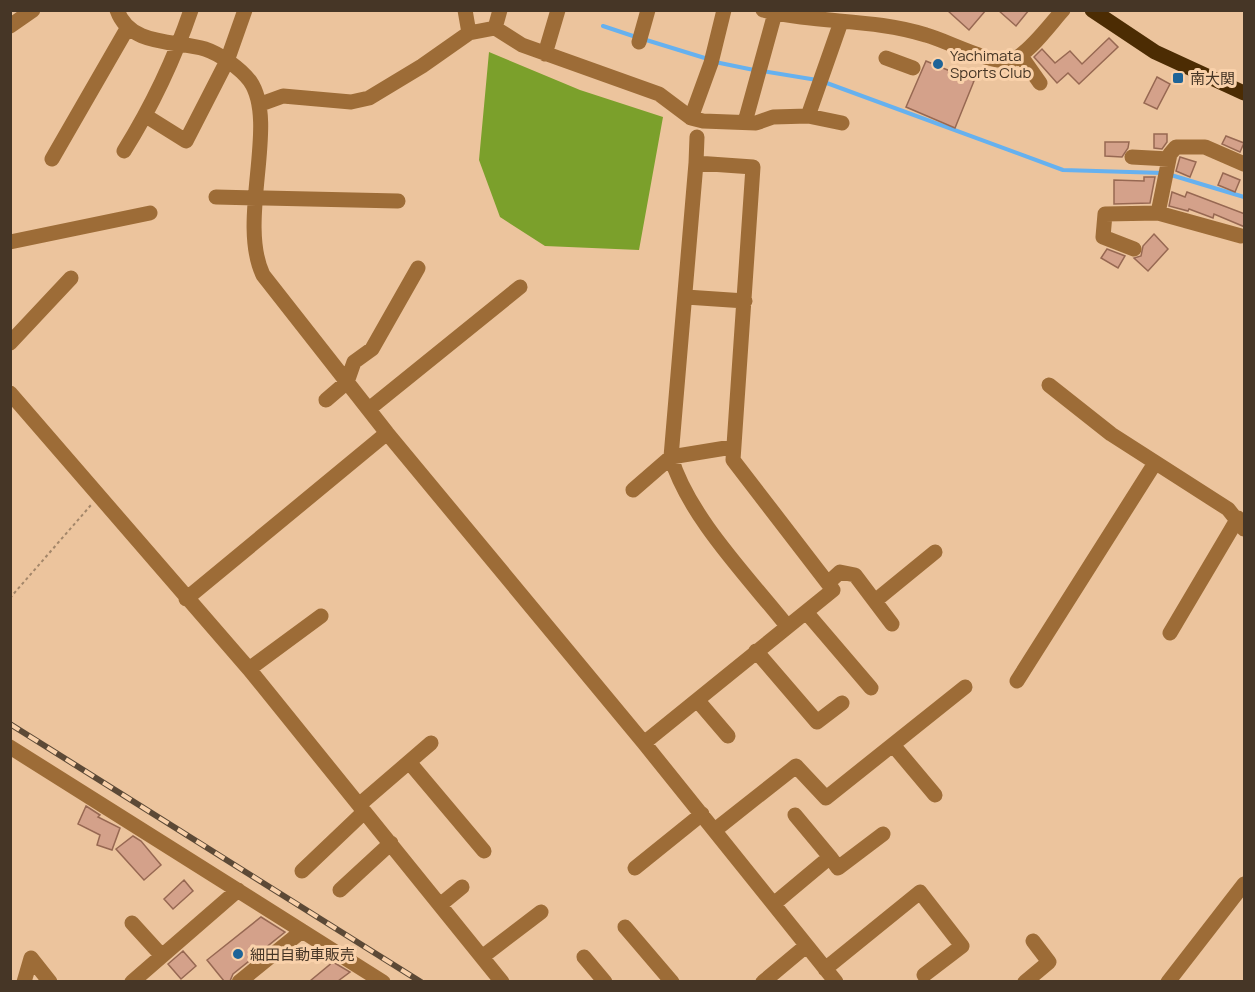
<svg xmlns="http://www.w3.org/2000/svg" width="1255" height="992" viewBox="0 0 1255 992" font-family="Manrope,'Noto Sans JP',sans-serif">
	<rect width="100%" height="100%" fill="#ecc49d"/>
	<path fill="#7ba02b" d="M489 52 580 90 663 117 639 250 545 246 500 217 479 160Z"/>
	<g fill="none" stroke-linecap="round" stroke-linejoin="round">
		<path stroke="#66b1ef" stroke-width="4" d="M603 26 636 37
			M643 39 708 59
			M715 62 754 70
			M762 71 817 80
			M824 82 1063 170 1163 173
			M1171 175 1244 197"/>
	</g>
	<path fill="#d4a18a" stroke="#976852" stroke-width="1.5" d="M947 10H986L969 30Z
		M998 10H1029L1016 26Z
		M1109 38 1118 47 1079 84 1068 73 1057 83 1034 57 1042 49 1055 63 1070 51 1082 64Z
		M926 61 974 81 955 128 906 107Z
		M1157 77 1170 84 1157 109 1144 103Z
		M1154 134H1167V142L1162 149 1154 148Z
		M1226 136 1244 143 1240 152 1222 144Z
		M1105 142H1129L1128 148 1122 157 1105 156Z
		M1180 157 1196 162 1190 177 1176 171Z
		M1223 173 1240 180 1235 192 1218 185Z
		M1144 177H1155L1150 203 1114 204V180L1144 181Z
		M1172 192 1185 197 1187 192 1245 214V227L1214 214 1213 218 1189 209 1188 211 1169 206Z
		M1154 234 1168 249 1148 271 1134 258 1141 256 1143 246Z
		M1107 249 1125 256 1118 268 1101 258Z
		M86 806 100 815 98 817 120 828 112 850 97 845 100 835 78 824Z
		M133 836 141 841 161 865 144 880 116 849Z
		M184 880 193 891 173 909 164 899Z
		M261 917 285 932 233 974 230 981H224L207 960Z
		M183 951 196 966 181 979 168 964Z
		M333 962 350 972 338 981H310Z"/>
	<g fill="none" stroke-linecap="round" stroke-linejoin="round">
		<path stroke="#a38669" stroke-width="2" stroke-dasharray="3 3" stroke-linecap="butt" d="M10 598 91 505"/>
		<path stroke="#9d6c37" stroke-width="15" d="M117 10C130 47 176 40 205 49 220 54 240 68 250 81 279 123 237 220 263 275L387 433 644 743 836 982
			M465 10 469 33
			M763 10C818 24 872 18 926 35 948 41 989 64 1010 60 1026 58 1051 23 1063 10
			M10 26 33 10
			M495 28 500 10
			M639 42 648 10
			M545 54 558 10
			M1021 56 1040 83
			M886 58 913 68
			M261 104 283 96 351 102 369 98 422 66 469 33 495 28 522 45 659 94 691 118 703 121 756 123 773 117 808 116 842 123
			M146 116 186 141 227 61 245 10
			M808 116 841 22
			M691 118 711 63 724 10
			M745 122 775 13
			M124 151C152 106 174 60 191 10
			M1132 157 1169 159
			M52 159 128 27
			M696 163 671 457C688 516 749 578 787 626
			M216 197 398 201
			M1158 213 1170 154 1176 147H1205L1244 164
			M10 242 150 213
			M1134 249 1103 237 1105 214 1158 213 1241 236
			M686 297 745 301
			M10 343 71 278
			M1049 385 1111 434 1228 509 1244 529
			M10 393 249 669 502 982
			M326 400 347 382 354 362 372 349 418 268
			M369 409 520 287
			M633 490 671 457 732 447
			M828 583 840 572 855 575 892 624
			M186 599 387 433
			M875 601 935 552
			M806 612 871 688
			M1170 633 1238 518
			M756 651 817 722 842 703
			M249 669 321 616
			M1017 681 1155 463
			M698 701 728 736
			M644 743 833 590 733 460 753 167 696 163 697 137
			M893 745 935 795
			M10 747 383 982
			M409 762 484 851
			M359 805 431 743
			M715 830 796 766 826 798 965 687
			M830 857 838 868 883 834
			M635 868 702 814
			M302 871 364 812
			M340 890 391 843
			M775 903 830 857 795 815
			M440 905 462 887
			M132 923 162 956
			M625 927 672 982
			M482 957 541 912
			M584 957 605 982
			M825 969 920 892 962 946 924 975
			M24 982 31 958 50 982
			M132 982 238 890
			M239 982 302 931
			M763 982 806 946
			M1025 982 1049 962 1033 941
			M1168 982 1244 884"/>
		<path stroke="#4c2c03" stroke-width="15" d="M1092 10 1155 52 1244 93"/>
		<defs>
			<path id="rail" d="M10 724 421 982"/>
		</defs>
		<use href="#rail" stroke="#5c4936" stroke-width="6"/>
		<use href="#rail" stroke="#f9d1aa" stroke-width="4" stroke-dasharray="11" stroke-linecap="butt"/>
	</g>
	<g fill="#1e6498" stroke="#f9d1aa" stroke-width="2">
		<circle cx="938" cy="64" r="6"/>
		<rect x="1172" y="72" width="12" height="12" rx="3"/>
		<circle cx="238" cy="954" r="6"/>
	</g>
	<g text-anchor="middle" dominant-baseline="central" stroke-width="6" stroke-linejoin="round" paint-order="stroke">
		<g font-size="15" fill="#463626" stroke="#f9d1aa" text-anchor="start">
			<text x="950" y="55">Yachimata<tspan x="950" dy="17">Sports Club</tspan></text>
			<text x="1190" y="78">南大関</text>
			<text x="250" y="954">細田自動車販売</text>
		</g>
	</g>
	<rect width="1255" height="992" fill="none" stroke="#463626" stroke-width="24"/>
</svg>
